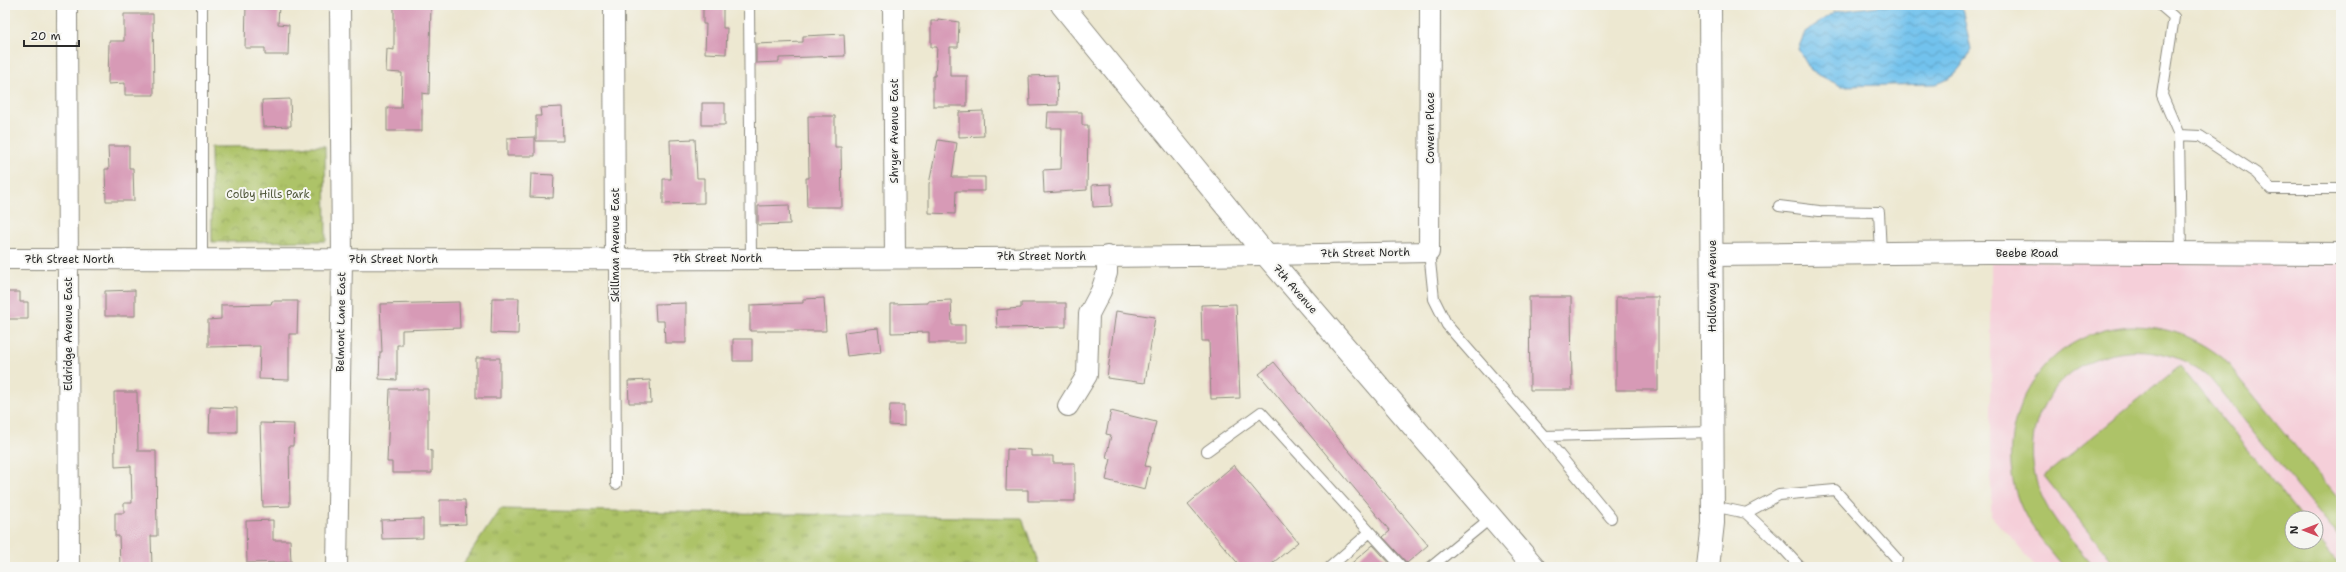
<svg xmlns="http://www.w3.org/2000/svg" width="2346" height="572" viewBox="0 0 2346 572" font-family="'Shantell Sans',sans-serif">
	<defs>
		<pattern id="grass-tufts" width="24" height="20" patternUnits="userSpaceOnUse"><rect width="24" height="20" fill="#adc367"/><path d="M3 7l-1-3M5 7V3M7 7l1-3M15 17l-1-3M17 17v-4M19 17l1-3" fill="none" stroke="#8d9f55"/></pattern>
		<pattern id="park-crowns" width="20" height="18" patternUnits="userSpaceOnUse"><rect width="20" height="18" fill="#adc367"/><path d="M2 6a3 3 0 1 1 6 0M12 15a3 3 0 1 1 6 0" fill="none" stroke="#8d9f55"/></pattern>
		<pattern id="water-waves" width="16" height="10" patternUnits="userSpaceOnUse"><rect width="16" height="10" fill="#72c2ed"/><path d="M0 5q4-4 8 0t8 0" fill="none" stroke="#5e9ec0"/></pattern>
	</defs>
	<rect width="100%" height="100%" fill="#f6f6f2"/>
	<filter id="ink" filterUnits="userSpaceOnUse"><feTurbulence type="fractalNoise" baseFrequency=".025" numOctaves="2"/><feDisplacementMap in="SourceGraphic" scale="8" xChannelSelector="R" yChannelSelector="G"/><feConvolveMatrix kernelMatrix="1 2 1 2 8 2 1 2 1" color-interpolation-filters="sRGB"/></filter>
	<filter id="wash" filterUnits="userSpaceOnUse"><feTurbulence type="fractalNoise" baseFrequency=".012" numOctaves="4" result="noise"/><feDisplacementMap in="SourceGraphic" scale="16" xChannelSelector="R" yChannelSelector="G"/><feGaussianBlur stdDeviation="0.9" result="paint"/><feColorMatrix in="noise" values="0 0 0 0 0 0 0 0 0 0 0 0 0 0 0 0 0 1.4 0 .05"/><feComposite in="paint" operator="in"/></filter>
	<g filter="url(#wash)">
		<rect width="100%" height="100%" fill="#ede8d1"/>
		<path fill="#f5cfd9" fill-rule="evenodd" d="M1991 261 2341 264V567H2036L1991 516ZM2292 518H2316V542H2292Z"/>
		<path fill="url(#grass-tufts)" stroke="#6c7749" d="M500 509 1022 518 1040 567H461Z"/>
		<path fill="url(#park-crowns)" stroke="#6c7749" d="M325 146 326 241 212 242 211 147Z"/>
		<path fill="#adc367" stroke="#6c7749" d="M2132 326C2168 327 2195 336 2224 359L2341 502V539L2208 376C2128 313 2014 375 2035 476 2043 512 2071 539 2094 567H2064C2047 546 2027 525 2018 499 1995 434 2027 358 2093 334 2105 329 2118 327 2132 326Z
			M2180 366 2302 518H2292V542H2316V535L2341 567H2117L2044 476Z"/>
		<path fill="url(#water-waves)" stroke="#4e768c" d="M1885 5H1951L1962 8 1971 50C1962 66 1955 79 1936 84L1841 86 1811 71 1798 49 1805 32 1834 12Z"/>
		<g id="blocks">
			<path fill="#d79ab6" d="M246 5H279L278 24 289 25 288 55H265V48H245Z
				M394 5H431L429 94 422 93V131H387V108H401L402 73 386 72 387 49 394 50Z
				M703 6 723 7V28H727L726 54 705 53 706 24H703Z
				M124 14H153L154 95H125V83L108 84 109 41H124Z
				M938 19 959 22 958 47H950V76H967V106H933V76H935L937 47H931V21H938Z
				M844 34 845 56 779 58V62L756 63V44L803 42V36Z
				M1057 75 1058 105 1030 106 1029 76Z
				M290 99 291 126 263 127 262 100Z
				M702 103H725V125H702Z
				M562 107 563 141H536V116H541L540 108Z
				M983 111 984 136 959 137V112Z
				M1048 112H1082V125H1088L1087 190 1044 193 1043 170 1061 169 1062 128H1047Z
				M808 116H835V147H841L842 207H807L806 178H809Z
				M535 137V156H507V138Z
				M695 139 697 178H704V203L663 204V179H671L670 140Z
				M938 140 957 143 952 177H985V191H956L955 214 929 213V184Z
				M108 146H129V168H133L134 201H106L105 169H109Z
				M531 174 554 175 553 198 530 197Z
				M1111 184 1112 206 1093 207 1092 185Z
				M789 205 790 224 758 225V206Z
				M135 290V316H105V291Z
				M5 292H20V302H28V319H5Z
				M1529 297H1571L1572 390H1530Z
				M1616 297H1658V390H1616Z
				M492 298H519L518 334 491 333Z
				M824 298 826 331H750V305L803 303V299Z
				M951 300 952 325H965V343H929V332L891 333V304L928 303V301Z
				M272 301H298L297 334H289V380L259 379 260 346 208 347V320L221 319V305L271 304Z
				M459 302 460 328 402 330V345H397V380L379 379 380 352H382L380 304Z
				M686 303V343H665L664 321H656L655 304Z
				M1021 303H1066V327L997 328 996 310 1021 308Z
				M1236 304 1240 398 1211 399 1209 341H1202L1201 305Z
				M1116 311 1155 317 1145 383 1107 378Z
				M878 328 881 352 847 356 844 332Z
				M733 339H752V361H733Z
				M476 358H500V398H476Z
				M1274 362 1428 545 1407 563 1383 537 1390 531 1259 374Z
				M650 380 651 403H629L628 381Z
				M390 389H428V450L432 451V473H392V462H387Z
				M114 392H137L138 451H156L157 536H151L152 567H120L119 536H115V513H124V503H132L131 466 115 467Z
				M890 405H904V426L889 425Z
				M210 407 237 408V432H209Z
				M1111 411 1156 422 1145 466 1150 467 1145 490 1106 480 1111 459 1106 458 1111 435 1106 434Z
				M260 423 294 424 293 446H289L290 506 263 507Z
				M1007 449 1031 450V456H1053V463H1075V501H1028V490H1006Z
				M1234 465 1298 542 1268 567H1241L1188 504Z
				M440 500H465L466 524 440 525Z
				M423 519V538L382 539 381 520Z
				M273 520V540H290L291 562 247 563 246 521Z
				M1373 545 1393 567H1347Z"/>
		</g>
	</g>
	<g filter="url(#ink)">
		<use href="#blocks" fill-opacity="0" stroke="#8c8a7e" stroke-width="1"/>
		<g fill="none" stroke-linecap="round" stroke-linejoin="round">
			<defs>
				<path id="service" d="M202 5V259
					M749 5 751 258
					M2160 5 2174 17 2162 95 2179 135
					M1779 206 1819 211 1879 212 1881 253
					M1429 252 1434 299 1447 325 1544 436 1713 432
					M2181 254 2179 135 2200 136 2256 173 2271 189H2341
					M615 259 616 484
					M1544 436 1611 518
					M1207 451 1261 412 1370 532 1330 567
					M1713 506 1746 513 1780 545 1800 567
					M1746 513 1779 495 1835 490 1897 559 1895 567
					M1370 532 1402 567
					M1431 567 1492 517"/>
				<path id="minor" d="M67 5 69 567
					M614 5 615 259
					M893 5 895 257
					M5 259C479 259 954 262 1429 252L1430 5
					M1068 406 1087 375 1089 314 1101 291 1107 273V256
					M337 567 342 259 340 5"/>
				<path id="tertiary" d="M1062 5 1266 255 1534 567
					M1712 255 1987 252 2341 254
					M1708 567 1713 523 1710 5"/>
			</defs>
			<use href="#service" stroke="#8c8a7e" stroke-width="12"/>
			<use href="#minor" stroke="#8c8a7e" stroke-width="22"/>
			<use href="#tertiary" stroke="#8c8a7e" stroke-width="24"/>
			<use href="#service" stroke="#fff" stroke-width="10"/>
			<use href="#minor" stroke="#fff" stroke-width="20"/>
			<use href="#tertiary" stroke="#fff" stroke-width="22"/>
		</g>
	</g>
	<g text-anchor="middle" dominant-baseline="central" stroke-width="4" stroke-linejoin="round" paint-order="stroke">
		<g font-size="11" fill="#2b2b2b" stroke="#f6f6f2">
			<text transform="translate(1430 128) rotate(-90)">Cowern Place</text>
			<text transform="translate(894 131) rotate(-90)">Shryer Avenue East</text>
			<text transform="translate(615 245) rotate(-90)">Skillman Avenue East</text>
			<text transform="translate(1365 253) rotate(-1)">7th Street North</text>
			<text x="2027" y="253">Beebe Road</text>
			<text x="1041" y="256">7th Street North</text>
			<text x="717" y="258">7th Street North</text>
			<text x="69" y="259">7th Street North</text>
			<text x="393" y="259">7th Street North</text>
			<text transform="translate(1712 286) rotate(-90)">Holloway Avenue</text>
			<text transform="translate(1295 289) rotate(49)">7th Avenue</text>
			<text transform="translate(341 322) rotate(-89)">Belmont Lane East</text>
			<text transform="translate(68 334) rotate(-90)">Eldridge Avenue East</text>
		</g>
		<g font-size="11" fill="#52593d" stroke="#f6f6f2">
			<text x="268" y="194">Colby Hills Park</text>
		</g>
	</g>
	<rect width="2346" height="572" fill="none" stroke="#f6f6f2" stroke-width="20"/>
	<g transform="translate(2304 530) rotate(270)"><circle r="19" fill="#f6f6f2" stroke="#a5a5a2"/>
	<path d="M0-3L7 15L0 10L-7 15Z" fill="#d1495b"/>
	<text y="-6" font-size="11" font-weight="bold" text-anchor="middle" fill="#2b2b2b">N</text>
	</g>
	<path d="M24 40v6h55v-6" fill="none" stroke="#2b2b2b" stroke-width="2"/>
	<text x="30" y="40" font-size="12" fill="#2b2b2b" stroke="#f6f6f2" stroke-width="3" paint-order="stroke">20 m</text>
</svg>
